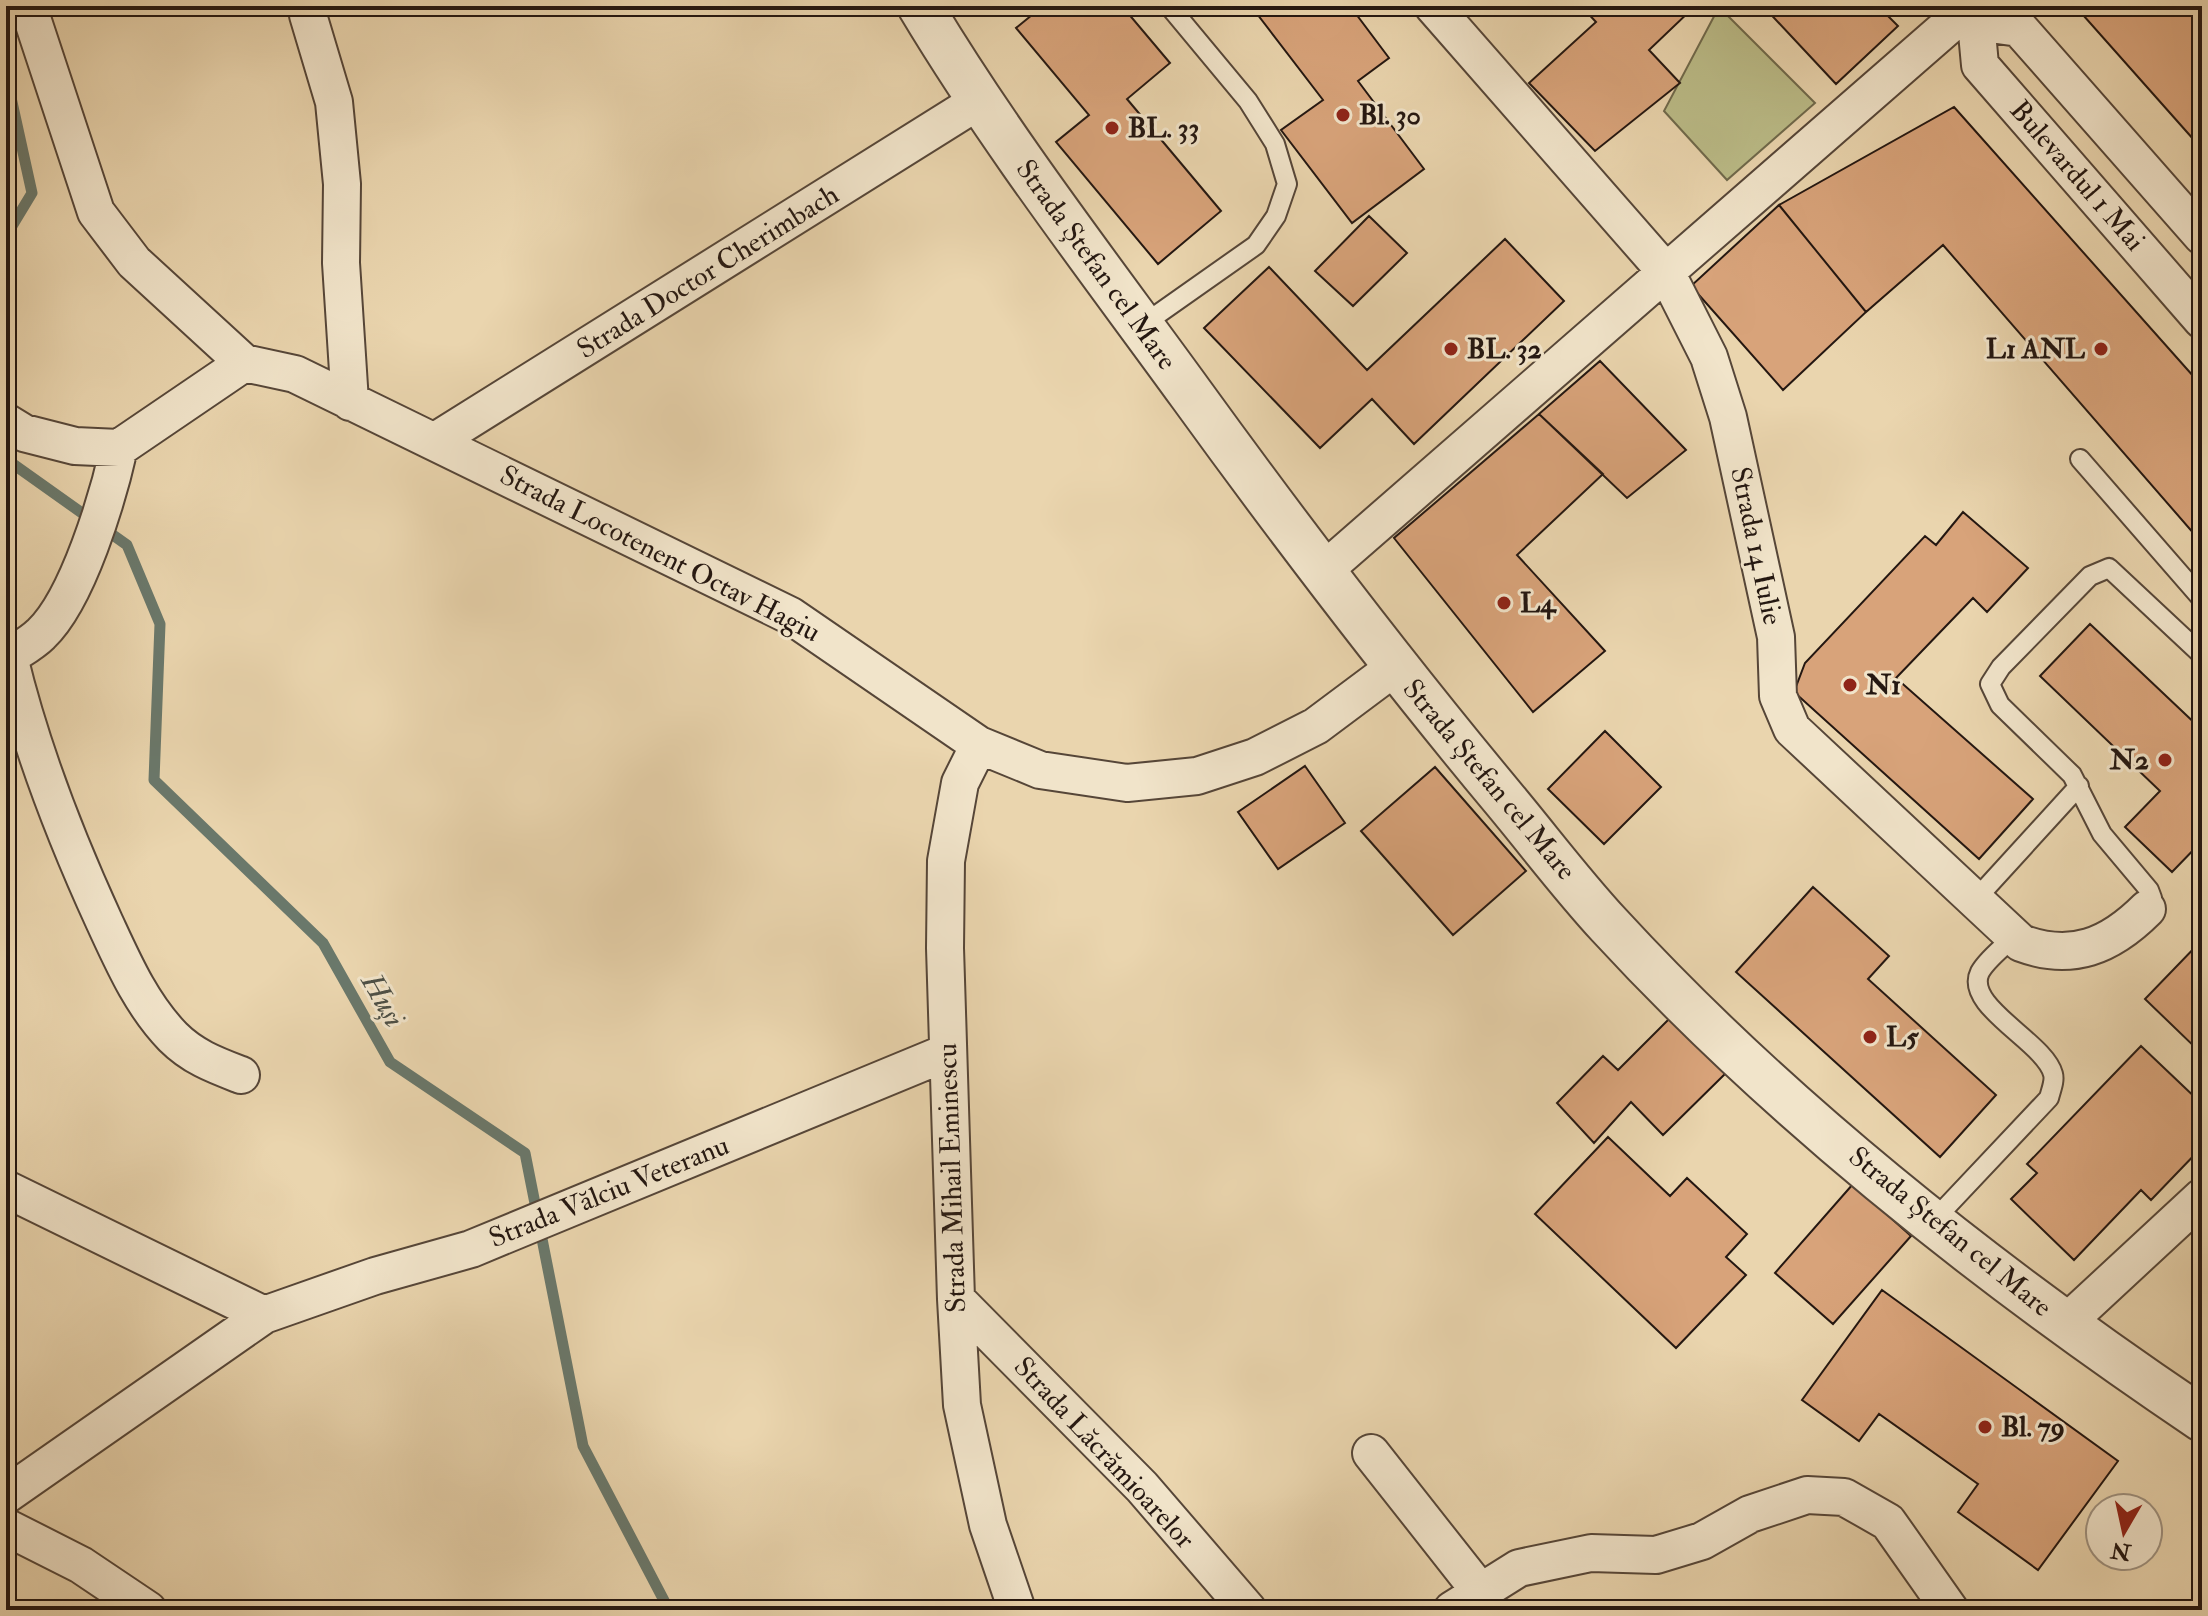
<svg xmlns="http://www.w3.org/2000/svg" width="2208" height="1616" viewBox="0 0 2208 1616" font-family="'IM FELL Double Pica',serif">
	<rect width="100%" height="100%" fill="#ead5ae"/>
	<filter id="stains"><feTurbulence type="fractalNoise" baseFrequency=".0025" numOctaves="4"/><feColorMatrix values="0 0 0 0 .2 0 0 0 0 .09 0 0 0 0 .02 0 0 0 .5 -.17"/></filter>
	<radialGradient id="worn" r=".72"><stop offset=".6" stop-color="#630" stop-opacity="0"/><stop offset="1" stop-color="#630" stop-opacity=".3"/></radialGradient>
	<path fill="#bbbc88" stroke="#706a4c" stroke-width="2" d="M1719 7 1815 103 1727 180 1664 111Z"/>
	<g fill="none" stroke-linecap="round" stroke-linejoin="round">
		<path stroke="#6a786b" stroke-width="11" d="M6 75 32 193 6 236
			M6 459 127 545 160 624 154 780 323 943 390 1062 525 1153 583 1446 669 1610"/>
	</g>
	<path fill="#d8a37a" stroke="#241711" stroke-width="2" d="M1043 6H1122L1170 63 1127 99 1221 211 1158 264 1056 142 1089 115 1016 28Z
		M1251 6H1350L1389 58 1358 81 1424 169 1352 223 1281 130 1323 100Z
		M1581 6H1689L1692 9 1649 50 1680 83 1595 151 1529 83 1596 22Z
		M1763 6H1878L1898 26 1836 84Z
		M2075 6H2202V149Z
		M1954 107 2202 386V543L1943 245 1866 312 1779 205Z
		M1779 205 1866 312 1783 390 1691 286Z
		M1369 216 1407 253 1353 306 1315 271Z
		M1505 239 1564 301 1414 444 1372 399 1320 448 1204 328 1269 267 1367 370Z
		M1600 361 1686 450 1627 498 1539 414Z
		M1539 414 1603 474 1517 555 1605 651 1533 712 1394 538Z
		M1963 512 2028 568 1987 612 1973 598 1896 678 2033 799 1979 859 1794 692 1805 663 1925 536 1936 545Z
		M2090 624 2202 730V841L2172 872 2125 827 2160 791 2040 676Z
		M1605 731 1661 787 1604 844 1548 789Z
		M1305 766 1345 823 1278 869 1238 812Z
		M1435 767 1526 871 1453 935 1361 831Z
		M1813 887 1889 956 1868 979 1996 1095 1940 1157 1736 972Z
		M2202 940V1054L2145 999Z
		M1672 1016 1729 1070 1663 1135 1631 1102 1594 1143 1557 1103 1603 1056 1618 1070Z
		M2141 1046 2202 1104V1147L2151 1200 2141 1190 2074 1260 2011 1199 2037 1173 2027 1164Z
		M1608 1137 1670 1196 1687 1178 1747 1234 1726 1257 1746 1275 1676 1348 1535 1214Z
		M1853 1184 1911 1236 1833 1324 1775 1273Z
		M1882 1290 2118 1461 2038 1570 1958 1512 1978 1484 1879 1414 1859 1441 1802 1400Z"/>
	<g fill="none" stroke-linecap="round" stroke-linejoin="round">
		<defs>
			<path id="service" d="M1141 326 1256 245 1276 216 1287 184 1275 144 1248 101 1169 6
				M2080 459 2202 599
				M1975 900 2079 786
				M2147 909 2152 898 2149 890 2102 834 2072 775 2000 705 1990 684 2001 667 2090 576 2109 568 2202 655
				M1933 1221 2049 1098C2051 1090 2055 1081 2053 1074 2045 1042 1963 1006 1980 972 1987 959 2004 947 2014 936"/>
			<path id="minor" d="M28 6 96 212 134 262 244 363
				M1433 6 1666 272 1709 357 1728 417 1776 637 1778 696 1792 729 2021 943C2072 962 2110 946 2147 909
				M1959 7 1976 22 2019 28 2202 236
				M308 15 334 102 342 184 341 263 350 402
				M1976 22 1980 65 2202 320
				M6 422 24 433 75 446 119 448 244 363 295 374 791 616 979 745 1040 770 1127 783 1197 776 1255 757 1316 726 1395 667
				M437 440 977 102
				M1321 573 1963 13
				M9 657C31 749 65 836 104 921 123 962 141 1004 173 1037 193 1057 215 1065 241 1075
				M6 659C17 651 31 644 41 634 78 599 108 497 119 448
				M979 745 960 783 946 861 945 948 956 1299 962 1405 988 1525 1017 1610
				M6 1189 264 1315
				M956 1299 1142 1487 1248 1610
				M2065 1324 2202 1197
				M1371 1453 1479 1590
				M6 1495 264 1315 375 1276 471 1249 948 1052
				M6 1527 81 1565 148 1610
				M1452 1610 1519 1568 1591 1553 1656 1555 1702 1541 1750 1514 1807 1495 1844 1497 1888 1522 1950 1610"/>
			<path id="tertiary" d="M920 6C1001 141 1098 266 1191 394 1291 532 1394 667 1504 799 1539 841 1572 885 1609 925 1781 1112 1991 1277 2202 1419"/>
		</defs>
		<use href="#service" stroke="#564638" stroke-width="22"/>
		<use href="#minor" stroke="#564638" stroke-width="40"/>
		<use href="#tertiary" stroke="#564638" stroke-width="48"/>
		<use href="#service" stroke="#f1e4ca" stroke-width="18"/>
		<use href="#minor" stroke="#f1e4ca" stroke-width="36"/>
		<use href="#tertiary" stroke="#f1e4ca" stroke-width="44"/>
	</g>
	<g fill="#8f2418" stroke="#f1e4ca" stroke-width="3">
		<circle cx="1343" cy="115" r="8"/>
		<circle cx="1112" cy="128" r="8"/>
		<circle cx="1451" cy="349" r="8"/>
		<circle cx="2101" cy="349" r="8"/>
		<circle cx="1504" cy="603" r="8"/>
		<circle cx="1850" cy="685" r="8"/>
		<circle cx="2165" cy="760" r="8"/>
		<circle cx="1870" cy="1037" r="8"/>
		<circle cx="1985" cy="1427" r="8"/>
	</g>
	<g text-anchor="middle" dominant-baseline="central" stroke-width="6" stroke-linejoin="round" paint-order="stroke">
		<g font-size="28" font-weight="bold" fill="#241711" stroke="#f1e4ca" text-anchor="start">
			<text x="1359" y="115">Bl. 30</text>
			<text x="1128" y="128">BL. 33</text>
			<text x="1467" y="349">BL. 32</text>
			<text x="2085" y="349" text-anchor="end">L1 ANL</text>
			<text x="1520" y="603">L4</text>
			<text x="1866" y="685">N1</text>
			<text x="2149" y="760" text-anchor="end">N2</text>
			<text x="1886" y="1037">L5</text>
			<text x="2001" y="1427">Bl. 79</text>
		</g>
		<g font-size="28" fill="#241711" stroke="#f1e4ca">
			<text transform="translate(2077 176) rotate(49)">Bulevardul 1 Mai</text>
			<text transform="translate(1096 265) rotate(54)">Strada Ștefan cel Mare</text>
			<text transform="translate(708 272) rotate(-32)">Strada Doctor Cherimbach</text>
			<text transform="translate(1756 546) rotate(78)">Strada 14 Iulie</text>
			<text transform="translate(660 554) rotate(27)">Strada Locotenent Octav Hagiu</text>
			<text transform="translate(1489 780) rotate(50)">Strada Ștefan cel Mare</text>
			<text transform="translate(952 1178) rotate(-92)">Strada Mihail Eminescu</text>
			<text transform="translate(609 1192) rotate(-22)">Strada Vălciu Veteranu</text>
			<text transform="translate(1950 1232) rotate(39)">Strada Ștefan cel Mare</text>
			<text transform="translate(1104 1453) rotate(47)">Strada Lăcrămioarelor</text>
		</g>
		<g font-size="30" font-style="italic" fill="#4d5046" stroke="#f1e4ca">
			<text transform="translate(383 1000) rotate(60)">Huși</text>
		</g>
	</g>
	<rect width="2208" height="1616" fill="none" stroke="#ead5ae" stroke-width="32"/>
	<rect x="8" y="8" width="2192" height="1600" fill="none" stroke="#241711" stroke-width="4"/>
	<rect x="16" y="16" width="2176" height="1584" fill="none" stroke="#241711" stroke-width="2"/>
	<g transform="translate(2124 1532) rotate(189)"><circle r="38" fill="#f1e4ca" stroke="#9f9280" stroke-width="2"/>
	<path d="M0-6L14 30L0 20L-14 30Z" fill="#8f2418"/>
	<text y="-12" font-size="22" font-weight="bold" text-anchor="middle" fill="#241711">N</text>
	</g>
	<rect width="100%" height="100%" filter="url(#stains)"/>
	<rect width="100%" height="100%" fill="url(#worn)"/>
</svg>
